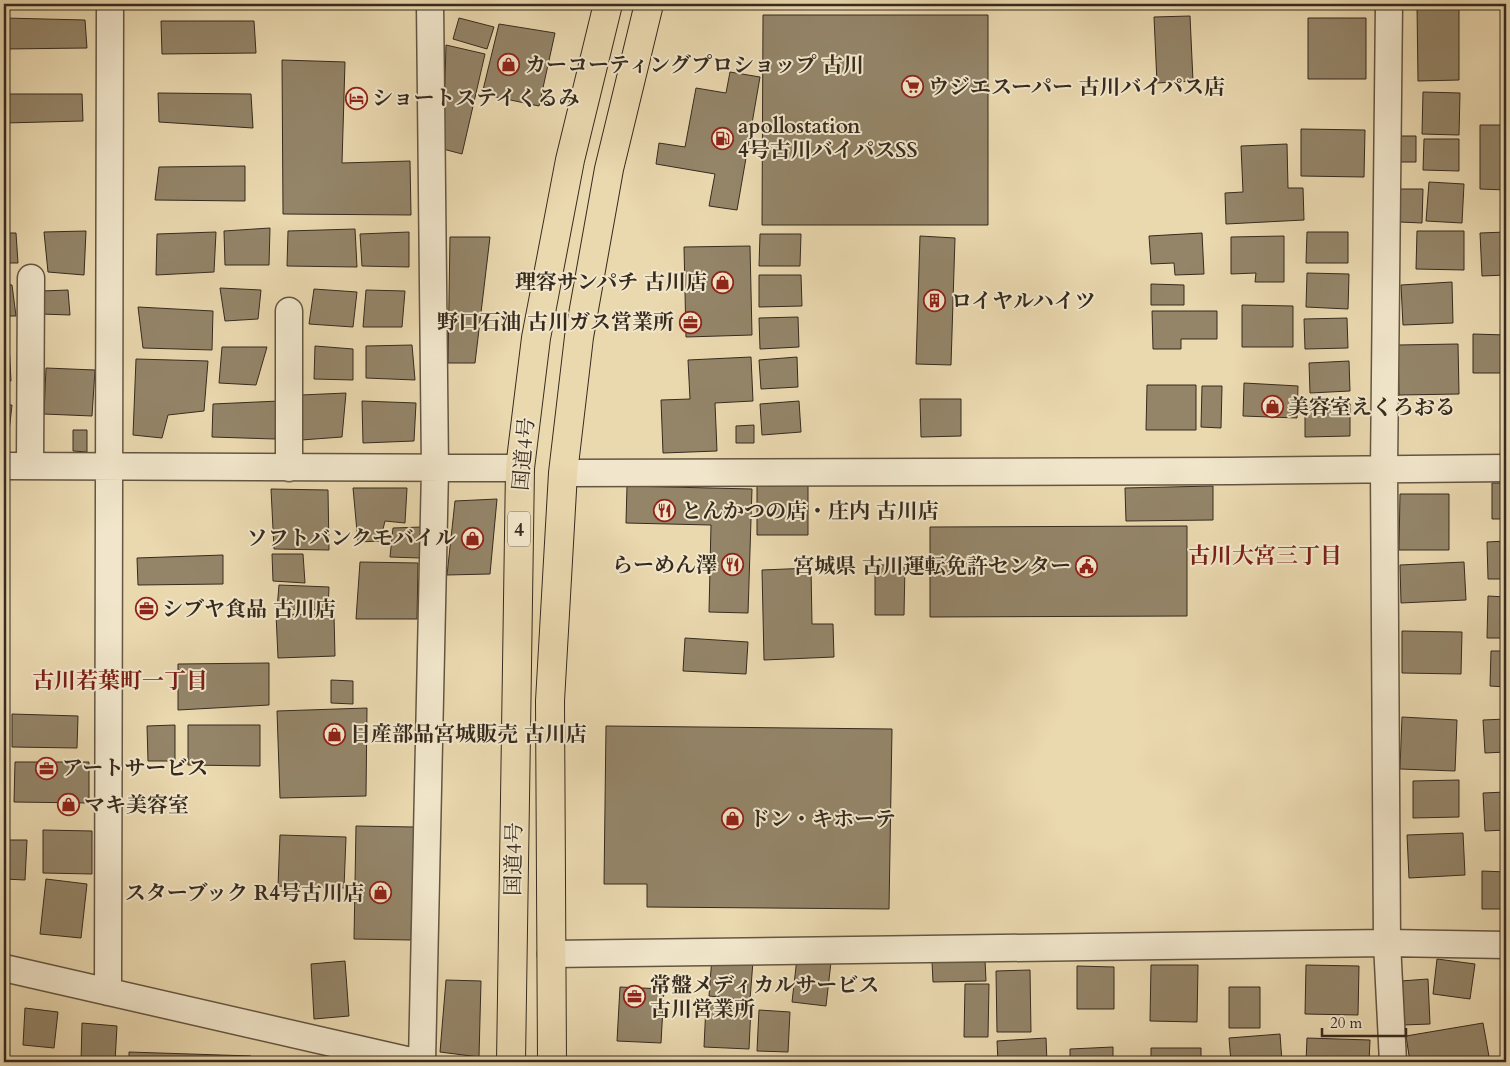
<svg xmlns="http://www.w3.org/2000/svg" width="1510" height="1066" viewBox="0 0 1510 1066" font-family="Cardo,'Noto Serif JP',serif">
	<rect width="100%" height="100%" fill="#ead8af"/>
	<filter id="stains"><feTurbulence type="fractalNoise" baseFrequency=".004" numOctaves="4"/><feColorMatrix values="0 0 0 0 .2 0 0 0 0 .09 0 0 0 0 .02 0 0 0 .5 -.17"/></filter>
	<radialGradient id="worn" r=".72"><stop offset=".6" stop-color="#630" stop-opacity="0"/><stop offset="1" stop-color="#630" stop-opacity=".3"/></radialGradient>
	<path fill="#948569" stroke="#372b1e" d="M1459 5V80L1418 81 1417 6Z
		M763 15H988V225H762Z
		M1190 16 1193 81 1157 83 1154 17Z
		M4 18 85 20 87 48 4 49Z
		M459 18 494 27 487 49 453 39Z
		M1308 18H1366V79H1308Z
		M161 21H254L256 53 162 54Z
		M499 24 555 33 539 106 482 94Z
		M446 45 485 54 462 154 443 149Z
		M282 60 345 62 342 163 410 161 411 215 283 214Z
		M730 72 760 77 737 210 709 206 715 174 656 164 659 143 685 147 696 88 726 93Z
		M1423 92 1460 93 1459 135 1422 134Z
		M158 93 251 94 253 128 159 122Z
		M4 94H82L83 121 4 123Z
		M1480 125H1506V190L1480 189Z
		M1301 129 1365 130 1364 177 1301 176Z
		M1398 136H1416V162H1398Z
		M1424 139H1459V171L1423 170Z
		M1287 144 1288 188H1303L1304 220 1226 224 1225 193 1243 192 1241 146Z
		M245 166V201L155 200 159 167Z
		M1429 182 1464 184 1462 223 1426 221Z
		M1400 189H1423L1422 223 1400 222Z
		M270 228 269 265H225L224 231Z
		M355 229 357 267 287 266 288 231Z
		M86 231 84 275 48 272 44 232Z
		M1417 231H1464V270L1416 269Z
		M216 232 214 272 156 275 157 234Z
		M409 232V267L362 266 360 234Z
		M1307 232H1348V263H1306Z
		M1506 232V275L1482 276 1480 233Z
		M4 233H16L18 263H4Z
		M1202 233 1204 274 1175 275 1174 263 1151 264 1149 236Z
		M760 234H801L800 266H759Z
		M920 236 955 238 951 365 916 364Z
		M1284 236V282H1255L1256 273 1231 274V237Z
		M450 237H490L475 363H448Z
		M750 246 752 335 686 337 684 247Z
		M1307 273 1349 274 1348 309 1306 307Z
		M759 275H801L802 306 759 307Z
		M1452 282 1453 323 1403 325 1401 285Z
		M4 284 12 285 16 316H4Z
		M1151 284 1184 285V305H1151Z
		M220 288 261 290 258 319 225 321Z
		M314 289 357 292 353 327 309 324Z
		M68 290 70 315 41 314 42 291Z
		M366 290 405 291 402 327H363Z
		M1242 305 1293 306V347H1242Z
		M138 307 213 311 212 350 143 348Z
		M1152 311H1217V339H1181V349H1153Z
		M798 317 799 347 760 349 759 318Z
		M1347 318 1348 348 1305 349 1304 319Z
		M1473 334 1506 335V373H1473Z
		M4 343 9 344 11 381H4Z
		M1458 344 1459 394 1399 395 1398 345Z
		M412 345 415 380 366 378V346Z
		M315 346 353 349V380L314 379Z
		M222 347H267L256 385 219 383Z
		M751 357 753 401 715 403 717 451 663 453 661 400 690 399 688 360Z
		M797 357 798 387 761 389 759 360Z
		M136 359 208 361 204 411 168 415 162 438 133 435Z
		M1349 361 1350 391 1310 393 1309 363Z
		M46 368 95 370 92 416 44 414Z
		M1244 383 1298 386 1297 418 1243 416Z
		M1147 385H1196V430H1146Z
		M1202 386H1222L1221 428 1201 427Z
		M346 393 342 437 301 440V395Z
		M920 399H961V436L921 437Z
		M279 401 275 439 212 437 213 404Z
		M362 401 416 403 414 441 363 443Z
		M799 401 801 432 762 435 760 404Z
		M1350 404V436L1305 437V405Z
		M4 405H12L8 441H4Z
		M754 425V443H736V426Z
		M73 430H87V452L73 451Z
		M1492 483H1506V519H1492Z
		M757 485H808V535H757Z
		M627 486 752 489 748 613 709 612 711 525 626 523Z
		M1213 486V520L1126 521 1125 488Z
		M353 488H407L405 523 385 521 380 541 358 542Z
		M271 489 328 490 329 550 274 549Z
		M1400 494H1449V550H1399Z
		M497 499 490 574 447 575 455 501Z
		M1187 526V616L930 617V527Z
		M422 527 420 558 390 557 393 528Z
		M1506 541V579H1488L1487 542Z
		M272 554H303L305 583 273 581Z
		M223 555V584L138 585 137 558Z
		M360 562 418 563 417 619H356Z
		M1464 562 1466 600 1401 603 1400 565Z
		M875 565H905L904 615H875Z
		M811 568 812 624H833L834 657 764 660 762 570Z
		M279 585 329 587 328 610 277 609Z
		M1488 596 1506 597V638H1487Z
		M276 614 334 615 335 656 278 658Z
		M1402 631 1462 632 1461 674 1402 673Z
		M685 638 748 642 746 674 683 671Z
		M1491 651H1506V687L1490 686Z
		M269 663V705L178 710V664Z
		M331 680 353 681V704L331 703Z
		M367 708 366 796 280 798 277 711Z
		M12 714 78 716 77 748 12 747Z
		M1402 717 1457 720 1455 771 1400 769Z
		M1506 719V752L1485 753 1483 720Z
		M175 725V761H148L147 726Z
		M188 725H260V766L188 765Z
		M606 726 892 729 889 909 647 907V884H604Z
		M15 762H89V803L14 802Z
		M1459 780V817L1413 818V781Z
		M1506 792V830L1485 831 1483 793Z
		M356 826 414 827 411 940 354 939Z
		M43 830 92 831V874L43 873Z
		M1463 833 1465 875 1409 878 1407 835Z
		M280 835 346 837 344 888 278 886Z
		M4 840H27L25 880 4 879Z
		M1482 871 1506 872V909H1482Z
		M46 879 87 884 81 938 40 934Z
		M712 957 753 961 750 1000 709 996Z
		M797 958 831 962 826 1006 792 1002Z
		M1437 959 1475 964 1470 999 1433 994Z
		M985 960 986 981 933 982 932 962Z
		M345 961 349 1016 314 1019 311 964Z
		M1151 965H1198L1197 1022 1150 1021Z
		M1306 965 1359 966 1358 1015 1305 1014Z
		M1077 966 1114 967V1009H1077Z
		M1030 970 1031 1032H997L996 971Z
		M1428 979 1430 1024 1403 1025 1401 981Z
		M446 980 481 981 479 1057 440 1052Z
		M965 984H989L988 1037H964Z
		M620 987 664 989 661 1043 617 1041Z
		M1229 987H1260V1028H1229Z
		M706 1005 751 1007 749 1049 704 1047Z
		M25 1008 58 1012 54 1048 23 1045Z
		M759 1010 790 1012 788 1052 757 1051Z
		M82 1023 117 1026 115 1062H81Z
		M1483 1023 1490 1062H1410L1406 1036Z
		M1280 1034 1282 1062H1231L1229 1038Z
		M1046 1038 1047 1062H998L997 1041Z
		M1307 1038 1370 1040 1369 1062H1306Z
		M1113 1047V1062H1070V1049Z
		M1151 1048H1201V1062H1151Z
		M129 1052 251 1056V1062H129Z
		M703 1060H750V1062H703Z
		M24 1061 59 1062H24Z"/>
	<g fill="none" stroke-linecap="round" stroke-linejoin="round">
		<defs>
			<path id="street" d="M1389 4 1384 469 1387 943 1393 1062
				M4 466 520 468
				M30 466 31 278
				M289 468V311
				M563 473 1232 471 1506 468
				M551 954 1387 943 1506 945
				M4 968 415 1062
				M108 992 110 4
				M422 1062 435 469 430 4"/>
			<path id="highway" d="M511 1062 520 468 536 338 570 160 608 4
				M552 1062 550 701 563 473 579 337 609 169 649 4"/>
		</defs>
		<use href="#street" stroke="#645642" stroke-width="29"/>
		<use href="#highway" stroke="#372b1e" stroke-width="30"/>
		<use href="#street" stroke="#f1e6cb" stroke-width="26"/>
		<use href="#highway" stroke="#ead8af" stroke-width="28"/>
	</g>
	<defs>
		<symbol id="shop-ring" viewBox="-11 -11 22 22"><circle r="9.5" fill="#f1e6cb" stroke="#8f2418" stroke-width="1.5"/><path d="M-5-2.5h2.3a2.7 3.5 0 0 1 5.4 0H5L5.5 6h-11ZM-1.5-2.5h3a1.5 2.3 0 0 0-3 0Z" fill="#8f2418"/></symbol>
		<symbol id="supermarket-ring" viewBox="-11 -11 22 22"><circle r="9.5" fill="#f1e6cb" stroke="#8f2418" stroke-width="1.5"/><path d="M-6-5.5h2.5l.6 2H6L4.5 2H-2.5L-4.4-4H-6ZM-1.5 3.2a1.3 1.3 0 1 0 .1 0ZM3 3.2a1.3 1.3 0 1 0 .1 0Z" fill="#8f2418"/></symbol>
		<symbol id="hotel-ring" viewBox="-11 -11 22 22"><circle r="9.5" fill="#f1e6cb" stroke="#8f2418" stroke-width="1.5"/><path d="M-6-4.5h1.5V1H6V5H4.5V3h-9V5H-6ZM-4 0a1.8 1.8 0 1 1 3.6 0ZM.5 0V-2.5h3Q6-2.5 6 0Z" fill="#8f2418"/></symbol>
		<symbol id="fuel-ring" viewBox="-11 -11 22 22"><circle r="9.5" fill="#f1e6cb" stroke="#8f2418" stroke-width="1.5"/><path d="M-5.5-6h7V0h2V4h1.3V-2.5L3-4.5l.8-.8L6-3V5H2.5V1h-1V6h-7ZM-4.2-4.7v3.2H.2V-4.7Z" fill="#8f2418"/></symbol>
		<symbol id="building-ring" viewBox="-11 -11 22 22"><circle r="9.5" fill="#f1e6cb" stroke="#8f2418" stroke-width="1.5"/><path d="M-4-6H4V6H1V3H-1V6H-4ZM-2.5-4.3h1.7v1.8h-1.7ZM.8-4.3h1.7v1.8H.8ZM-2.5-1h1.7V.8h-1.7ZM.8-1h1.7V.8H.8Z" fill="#8f2418"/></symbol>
		<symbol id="office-ring" viewBox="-11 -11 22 22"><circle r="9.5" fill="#f1e6cb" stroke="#8f2418" stroke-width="1.5"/><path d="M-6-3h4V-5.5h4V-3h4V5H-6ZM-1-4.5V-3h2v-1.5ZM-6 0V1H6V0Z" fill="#8f2418"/></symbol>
		<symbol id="restaurant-ring" viewBox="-11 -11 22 22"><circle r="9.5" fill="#f1e6cb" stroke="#8f2418" stroke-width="1.5"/><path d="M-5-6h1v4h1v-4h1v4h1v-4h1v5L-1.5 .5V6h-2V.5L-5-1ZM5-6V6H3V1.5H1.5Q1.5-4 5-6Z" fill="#8f2418"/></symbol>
		<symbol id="civic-ring" viewBox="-11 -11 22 22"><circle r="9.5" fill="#f1e6cb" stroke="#8f2418" stroke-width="1.5"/><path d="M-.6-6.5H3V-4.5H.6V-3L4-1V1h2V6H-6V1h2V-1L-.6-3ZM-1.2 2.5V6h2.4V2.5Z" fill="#8f2418"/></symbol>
	</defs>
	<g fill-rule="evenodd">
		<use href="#shop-ring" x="496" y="52" width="25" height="25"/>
		<use href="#supermarket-ring" x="900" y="74" width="25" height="25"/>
		<use href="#hotel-ring" x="344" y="86" width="25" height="25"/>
		<use href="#fuel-ring" x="710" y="126" width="25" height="25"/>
		<use href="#shop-ring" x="710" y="270" width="25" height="25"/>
		<use href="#building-ring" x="922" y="288" width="25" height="25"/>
		<use href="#office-ring" x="678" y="310" width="25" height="25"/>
		<use href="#shop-ring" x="1260" y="394" width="25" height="25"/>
		<use href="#restaurant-ring" x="652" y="498" width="25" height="25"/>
		<use href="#shop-ring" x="460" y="526" width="25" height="25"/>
		<use href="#restaurant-ring" x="720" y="552" width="25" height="25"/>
		<use href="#civic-ring" x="1074" y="554" width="25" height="25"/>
		<use href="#office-ring" x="134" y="596" width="25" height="25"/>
		<use href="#shop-ring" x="322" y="722" width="25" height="25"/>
		<use href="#office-ring" x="34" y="756" width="25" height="25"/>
		<use href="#shop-ring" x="56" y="792" width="25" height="25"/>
		<use href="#shop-ring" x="720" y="806" width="25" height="25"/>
		<use href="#shop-ring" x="368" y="880" width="25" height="25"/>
		<use href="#office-ring" x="622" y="984" width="25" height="25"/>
	</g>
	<g text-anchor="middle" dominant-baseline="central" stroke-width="4" stroke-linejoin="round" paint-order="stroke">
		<rect fill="#f1e6cb" stroke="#6f6352" stroke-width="1" x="508" y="511.5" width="22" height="35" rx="4"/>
		<g font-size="20" font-weight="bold" fill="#372b1e">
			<text x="519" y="529">4</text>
		</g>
		<g font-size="21" font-weight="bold" fill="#372b1e" stroke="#f1e6cb" text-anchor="start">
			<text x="525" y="65">カーコーティングプロショップ 古川</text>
			<text x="928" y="87">ウジエスーパー 古川バイパス店</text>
			<text x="372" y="98">ショートステイくるみ</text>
			<text x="738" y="126">apollostation<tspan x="738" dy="24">4号古川バイパスSS</tspan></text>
			<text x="707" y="282" text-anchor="end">理容サンパチ 古川店</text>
			<text x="951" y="301">ロイヤルハイツ</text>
			<text x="674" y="322" text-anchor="end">野口石油 古川ガス営業所</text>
			<text x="1288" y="407">美容室えくろおる</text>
			<text x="681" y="511">とんかつの店・庄内 古川店</text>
			<text x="456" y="538" text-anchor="end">ソフトバンクモバイル</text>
			<text x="717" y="565" text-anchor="end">らーめん澤</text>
			<text x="1071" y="566" text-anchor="end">宮城県 古川運転免許センター</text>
			<text x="162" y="609">シブヤ食品 古川店</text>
			<text x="350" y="734">日産部品宮城販売 古川店</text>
			<text x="62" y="768">アートサービス</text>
			<text x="84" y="805">マキ美容室</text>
			<text x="749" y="819">ドン・キホーテ</text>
			<text x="364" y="893" text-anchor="end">スターブック R4号古川店</text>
			<text x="650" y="985">常盤メディカルサービス<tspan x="650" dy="24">古川営業所</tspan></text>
		</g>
		<g font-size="21" fill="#372b1e" stroke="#f1e6cb">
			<text transform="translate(524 454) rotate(-85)">国道4号</text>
			<text transform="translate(514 859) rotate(-89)">国道4号</text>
		</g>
		<g font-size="22" font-weight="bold" fill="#7a1f14" stroke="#f1e6cb">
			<text x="1265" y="556">古川大宮三丁目</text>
			<text x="120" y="681">古川若葉町一丁目</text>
		</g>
	</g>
	<rect width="1510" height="1066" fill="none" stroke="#ead8af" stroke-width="20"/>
	<rect x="5" y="5" width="1500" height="1056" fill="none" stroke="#372b1e" stroke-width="2.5"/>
	<rect x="10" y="10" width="1490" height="1046" fill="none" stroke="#372b1e"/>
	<path d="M1322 1028v8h84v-8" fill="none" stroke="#372b1e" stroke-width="2.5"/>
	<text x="1330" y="1028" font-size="15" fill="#372b1e" stroke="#f1e6cb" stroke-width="4" paint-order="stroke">20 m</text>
	<rect width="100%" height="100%" filter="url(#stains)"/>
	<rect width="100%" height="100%" fill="url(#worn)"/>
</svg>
